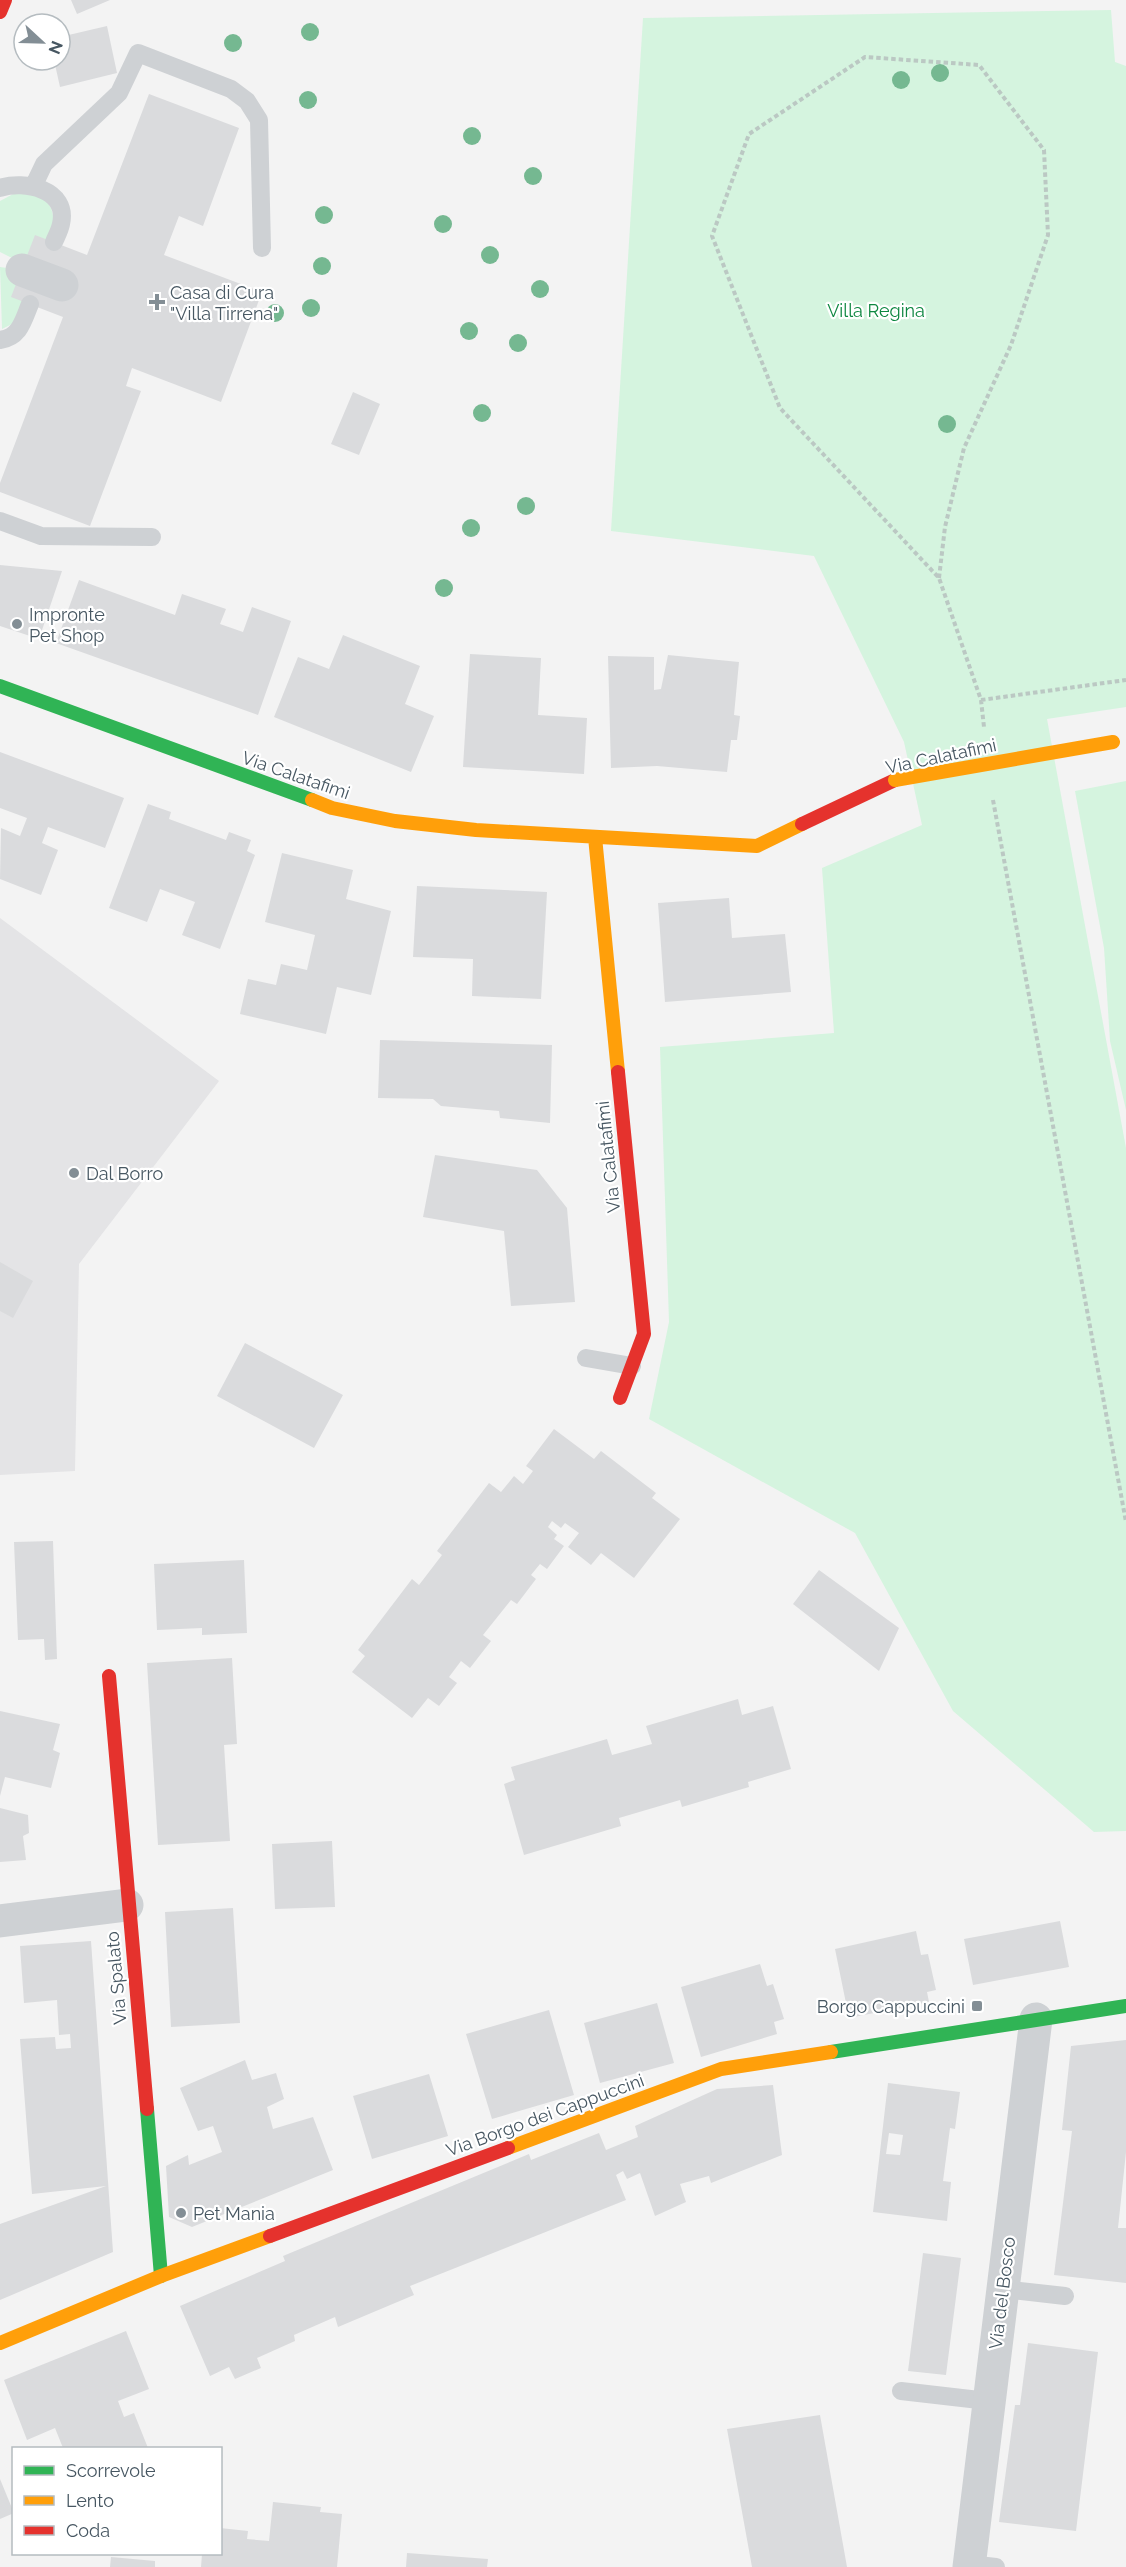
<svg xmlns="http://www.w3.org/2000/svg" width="1126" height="2567" viewBox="0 0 1126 2567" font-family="Raleway,sans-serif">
	<rect width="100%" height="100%" fill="#f3f3f3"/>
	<path fill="#e4e4e6" d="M0 918 219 1081 79 1264 75 1471 0 1475Z"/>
	<path fill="#d5f4df" d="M1111 10 1115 62 1126 66V707L1047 719 1126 1148V1831L1094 1832 953 1711 855 1533 649 1419 669 1322 660 1047 834 1033 822 868 922 825 904 742 814 556 611 531 643 18Z
		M15 193C55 193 57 212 51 245L16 260 0 252V201Z
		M0 267 7 268 27 301 14 323 2 329Z
		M1126 781V1110L1110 1041 1104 948 1075 791Z"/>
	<path fill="#dadbdd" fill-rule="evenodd" d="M71 0H110L77 14Z
		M107 26 117 73 60 87 54 60H60V37Z
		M149 94 239 128 203 226 179 216 164 255 262 292 221 402 132 368 126 386 141 391 90 526 0 492V483L63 317 11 297 35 235 87 255Z
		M353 392 380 404 359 455 331 444Z
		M0 565 62 571 39 639 0 626Z
		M79 580 175 615 182 594 226 609 220 624 243 632 252 607 291 621 258 715 56 643Z
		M343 635 420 666 405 704 434 716 411 772 274 717 298 657 329 669Z
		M470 654 541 658 538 715 587 718 584 774 463 767Z
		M668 655 739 662 734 715 740 716 737 740H731L727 772 657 766 611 768 608 656 654 657V690L661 689Z
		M0 752 124 798 105 848 48 827 42 843 58 850 41 895 0 879 1 828 20 836 27 818 0 808Z
		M148 804 171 812 169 819 226 840 229 832 251 840 247 851 255 855 220 949 182 935 195 902 160 889 147 922 109 908Z
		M282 853 353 870 346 899 391 911 371 995 337 987 326 1034 240 1014 248 979 276 985 281 964 307 970 315 935 265 922Z
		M417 886 547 892 541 999 472 996 473 959 413 957Z
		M729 898 732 938 785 934 791 992 665 1002 658 903Z
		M380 1040 552 1045 550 1123 500 1118 499 1111 441 1106 433 1099 378 1098Z
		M435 1155 537 1170 567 1208 575 1302 511 1306 504 1231 423 1217Z
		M0 1262 33 1281 13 1318 0 1311Z
		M245 1343 343 1395 314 1448 217 1396Z
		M554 1429 594 1459 601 1451 656 1493 652 1498 680 1519 634 1578 601 1553 591 1565 568 1547 579 1533 565 1523 561 1528 552 1521 548 1527 557 1535 554 1539 564 1546 547 1569 540 1564 531 1575 536 1579 517 1604 511 1600 483 1635 491 1641 470 1668 461 1661 449 1677 457 1683 439 1706 428 1698 412 1718 352 1672 365 1656 358 1650 412 1579 419 1585 442 1555 437 1551 489 1483 501 1492 514 1476 523 1484 533 1471 526 1466Z
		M53 1541 57 1659 45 1660 44 1639 18 1640 14 1542Z
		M244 1560 247 1633 202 1635V1628L157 1630 154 1564Z
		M819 1570 899 1628 879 1671 793 1604Z
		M232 1658 237 1744 224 1745 230 1841 158 1845 147 1663Z
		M738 1699 742 1715 773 1706 791 1769 748 1782 749 1787 682 1807 680 1800 619 1818 621 1826 524 1855 504 1784 515 1780 511 1767 607 1739 612 1755 652 1744 646 1726Z
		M0 1711 60 1724 53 1750 60 1753 51 1788 5 1777 0 1796Z
		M0 1808 28 1815 29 1833 23 1836 26 1860 0 1862Z
		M332 1841 335 1907 275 1909 272 1844Z
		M233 1908 240 2023 171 2027 165 1912Z
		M1060 1921 1069 1967 973 1985 964 1939Z
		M916 1931 921 1955 928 1954 936 1990 927 1992 929 2002 849 2018 835 1949Z
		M91 1941 113 2252 0 2300V2224L106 2186 32 2194 20 2039 55 2037 56 2049 71 2048 70 2034 59 2035 57 2000 24 2003 20 1946Z
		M760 1964 767 1986 773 1984 784 2019 774 2022 777 2034 701 2057 681 1987Z
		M657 2003 674 2063 600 2083 584 2023Z
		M549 2010 574 2095 492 2119 466 2034Z
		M1126 2040V2152L1118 2228H1126V2283L1054 2275 1072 2131 1062 2130 1071 2046Z
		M245 2060 252 2080 276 2073 284 2099 267 2107 273 2129 313 2117 333 2170 192 2227 169 2217 166 2166 188 2155 189 2165 222 2152 213 2126 198 2131 180 2088Z
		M429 2074 448 2136 372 2159 353 2096Z
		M888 2083 960 2092 955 2129 950 2128 943 2181 951 2182 947 2221 873 2212ZM889 2133 903 2135 900 2155 886 2154Z
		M773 2085 782 2155 711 2183 709 2176 680 2184 686 2202 655 2216 640 2173 627 2179 623 2171 616 2175 626 2200 410 2286 414 2295 338 2327 335 2317 294 2335 295 2341 257 2358 261 2368 235 2379 229 2367 210 2376 180 2306 285 2261 283 2256 529 2154 531 2160 599 2133 606 2150 638 2137 635 2126 717 2089Z
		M923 2253 961 2258 946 2375 908 2371Z
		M126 2331 149 2389 118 2401 124 2417 134 2413 148 2448H63L55 2428 27 2440 4 2380Z
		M1028 2343 1098 2352 1076 2531 999 2522 1015 2405H1020Z
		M820 2415 847 2567H752L727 2429Z
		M0 2479 14 2513 0 2519Z
		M273 2502 321 2507 320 2512 342 2514 337 2567H201L202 2554H220V2528L248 2531 247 2539 269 2541Z
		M407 2553 488 2559 487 2567H406Z
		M111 2557 155 2561V2567H110Z"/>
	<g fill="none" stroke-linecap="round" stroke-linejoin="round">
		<path stroke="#bbc8c3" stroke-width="4" stroke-dasharray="4.5 3" stroke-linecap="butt" d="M939 578 945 527 964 448 1011 345 1048 235 1044 150 979 65 865 57 749 134 712 236 780 408 939 578 981 700 984 727
			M981 700 1126 680
			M993 800 1126 1522"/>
		<path stroke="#ced1d4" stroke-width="18" d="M34 185 44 164 119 93 138 53 231 89 247 101 259 120 262 248
			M0 188C24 180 69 189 61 224 60 230 56 237 54 242
			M0 340C20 337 23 321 30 304
			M0 521 41 536 152 537
			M586 1358 632 1366
			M1003 2289 1065 2296
			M901 2391 988 2401
			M969 2564 996 2567"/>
		<path stroke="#ced1d4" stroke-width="33" d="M22 270 62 285
			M0 1921 127 1905
			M969 2567 1036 2019"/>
		<path stroke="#30b455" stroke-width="14" d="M0 686 312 800
			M831 2052 1126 2006
			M147 2109 161 2276"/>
		<path stroke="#ff9f0a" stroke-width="14" d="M312 800 332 808 395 821 476 830 757 846 802 824
			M595 837 618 1072
			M508 2148 721 2069 831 2052
			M0 2343 161 2276 270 2236"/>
		<path stroke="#e5322d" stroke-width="14" d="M0 12 5 0
			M802 824 895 780
			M618 1072 644 1334 620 1398
			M109 1676 147 2109
			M270 2236 508 2148"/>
		<path stroke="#ff9f0a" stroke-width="14" d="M895 780 1113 742"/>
	</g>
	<g fill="#75b891">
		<circle cx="310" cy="32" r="9"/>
		<circle cx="233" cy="43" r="9"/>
		<circle cx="940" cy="73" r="9"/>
		<circle cx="901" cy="80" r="9"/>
		<circle cx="308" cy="100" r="9"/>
		<circle cx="472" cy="136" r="9"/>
		<circle cx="533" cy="176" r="9"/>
		<circle cx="324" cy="215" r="9"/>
		<circle cx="443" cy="224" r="9"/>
		<circle cx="490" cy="255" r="9"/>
		<circle cx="322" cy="266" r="9"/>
		<circle cx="540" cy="289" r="9"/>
		<circle cx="311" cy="308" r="9"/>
		<circle cx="275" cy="313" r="9"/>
		<circle cx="469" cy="331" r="9"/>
		<circle cx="518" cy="343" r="9"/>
		<circle cx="482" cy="413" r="9"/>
		<circle cx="947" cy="424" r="9"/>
		<circle cx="526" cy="506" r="9"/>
		<circle cx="471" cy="528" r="9"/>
		<circle cx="444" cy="588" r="9"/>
	</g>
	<g fill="#838e95" stroke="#fff" stroke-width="2">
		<path d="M154 293h6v6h6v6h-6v6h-6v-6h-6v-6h6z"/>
		<circle cx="17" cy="624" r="6"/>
		<circle cx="74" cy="1173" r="6"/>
		<rect x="971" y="2000" width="12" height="12" rx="3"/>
		<circle cx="181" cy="2213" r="6"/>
	</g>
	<g text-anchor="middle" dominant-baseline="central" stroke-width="4.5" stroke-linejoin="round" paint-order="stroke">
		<g font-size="18" fill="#475762" stroke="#fff" text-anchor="start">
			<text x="170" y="292">Casa di Cura<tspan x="170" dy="21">"Villa Tirrena"</tspan></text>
			<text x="29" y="614">Impronte<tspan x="29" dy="21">Pet Shop</tspan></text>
			<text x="86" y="1173">Dal Borro</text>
			<text x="965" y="2006" text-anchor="end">Borgo Cappuccini</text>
			<text x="193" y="2213">Pet Mania</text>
		</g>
		<g font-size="18" fill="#0e8741" stroke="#fff">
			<text x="876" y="310">Villa Regina</text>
		</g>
		<g font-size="18" fill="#475762" stroke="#fff">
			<text transform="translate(941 756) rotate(-12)">Via Calatafimi</text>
			<text transform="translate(296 775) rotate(19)">Via Calatafimi</text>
			<text transform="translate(608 1157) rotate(-96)">Via Calatafimi</text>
			<text transform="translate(116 1978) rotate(-95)">Via Spalato</text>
			<text transform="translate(545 2115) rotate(-20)">Via Borgo dei Cappuccini</text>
			<text transform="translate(1002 2293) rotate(-83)">Via del Bosco</text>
		</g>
	</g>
	<rect x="12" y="2447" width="210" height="108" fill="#ffffff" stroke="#b5bcc0" stroke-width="1.5"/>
	<rect x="24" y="2466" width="30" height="9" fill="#30b455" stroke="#b5bcc0" stroke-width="1.5"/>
	<text x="66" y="2477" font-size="18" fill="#475762">Scorrevole</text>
	<rect x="24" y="2496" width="30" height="9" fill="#ff9f0a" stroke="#b5bcc0" stroke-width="1.5"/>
	<text x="66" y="2507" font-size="18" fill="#475762">Lento</text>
	<rect x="24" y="2526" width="30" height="9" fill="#e5322d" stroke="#b5bcc0" stroke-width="1.5"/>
	<text x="66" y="2537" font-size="18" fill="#475762">Coda</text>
	<g transform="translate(42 42) rotate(112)"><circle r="28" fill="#ffffff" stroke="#b5bcc0" stroke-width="1.5"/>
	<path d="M0-4.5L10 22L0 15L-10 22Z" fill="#838e95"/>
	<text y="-9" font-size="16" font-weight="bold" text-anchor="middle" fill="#475762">N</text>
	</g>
</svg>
